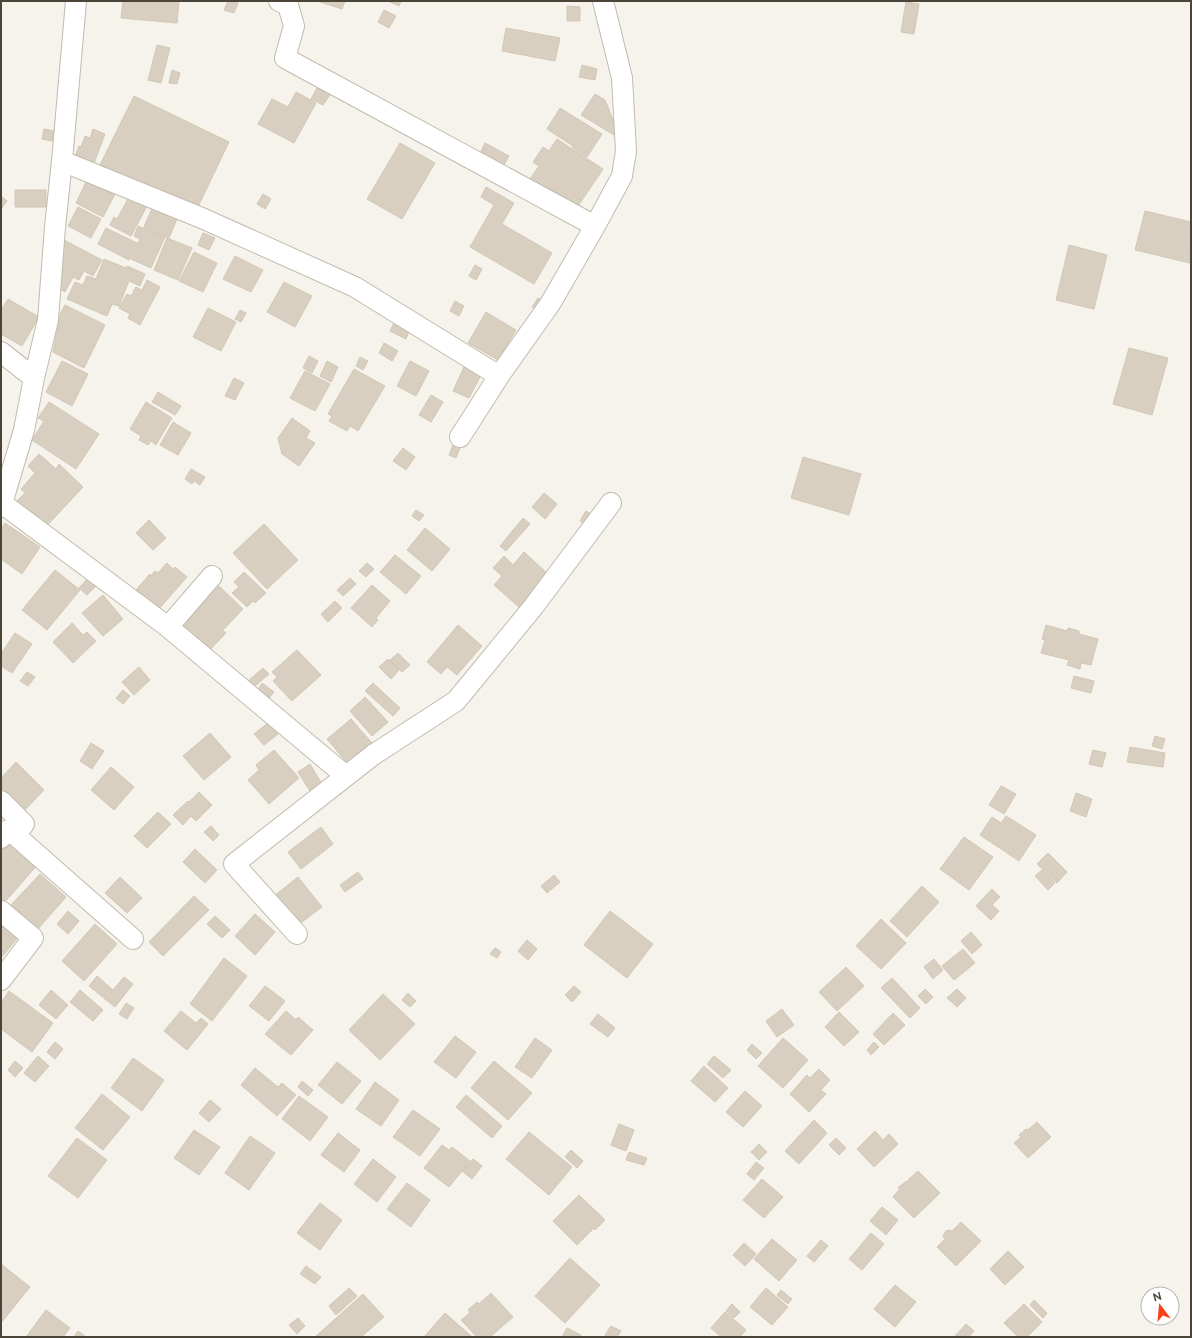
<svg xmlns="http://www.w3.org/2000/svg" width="1192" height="1338" viewBox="0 0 1192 1338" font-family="Raleway,sans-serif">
	<rect width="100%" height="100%" fill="#f6f3ec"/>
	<path fill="#d8cfc1" stroke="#d3c7b4" d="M123 1H179L177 23 121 18Z
		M228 1 238 3 234 13 224 10Z
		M317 1H345L342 9Z
		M388 1H401L399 6Z
		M906 2 919 4 914 34 901 32Z
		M567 6 580 7V21H567Z
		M384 10 396 16 389 28 378 22Z
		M506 28 560 38 555 61 502 51Z
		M157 45 170 48 161 83 148 80Z
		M582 65 597 69 595 80 579 77Z
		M172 70 180 73 177 84 169 83Z
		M317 88 330 95 323 105 311 99Z
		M296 92 316 103 294 143 258 124 272 99 288 107Z
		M595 94 605 100 617 130 614 135 581 115Z
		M134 96 229 142 196 211 100 165Z
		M560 108 602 134 587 157 572 147 573 146 547 129Z
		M44 129 54 131 52 141 42 139Z
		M93 129 105 134 93 166 74 159 79 146 81 147 85 136 90 138Z
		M557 139 603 169 574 212 528 182 539 166 533 162 543 147 549 151Z
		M400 143 435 163 402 219 367 199Z
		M485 143 509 156 500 172 477 160Z
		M87 180 115 194 103 217 76 203Z
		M486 187 514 203 502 224 552 253 534 284 470 247 494 205 481 197Z
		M15 190H46V207H15Z
		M263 194 271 199 265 209 257 204Z
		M1 196 7 201 1 209Z
		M129 197 147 206 131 236 110 225 114 217 117 219Z
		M78 207 101 219 91 238 68 226Z
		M152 208 177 219 169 238 144 227Z
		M1145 211 1191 222 1190 263 1135 250Z
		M138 226 165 237 151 268 131 259 140 239 134 236Z
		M106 228 137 243 129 260 98 244Z
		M203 233 215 238 209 250 198 245Z
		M167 238 192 248 178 280 154 270Z
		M64 240 102 260 93 276 84 271 79 280 73 277 65 292 53 285Z
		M1069 245 1107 255 1094 309 1056 300Z
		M194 252 217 263 203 292 179 281Z
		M235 256 263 270 251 292 223 279Z
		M104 259 126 268 127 266 145 274 140 286 129 281 119 306 112 304 107 316 67 299 75 282 83 285 87 276 96 279Z
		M475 265 482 269 476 280 469 276Z
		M147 280 160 287 140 325 128 318 130 314 119 308 127 294 131 296 136 287 142 290Z
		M284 282 312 296 295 327 267 312Z
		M538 298 544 301 538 310 532 307Z
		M8 299 39 317 22 346 1 334V310Z
		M455 301 464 306 459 316 450 311Z
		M65 305 105 325 84 368 53 352 61 312Z
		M208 308 236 322 221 351 193 337Z
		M240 310 246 313 241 322 235 319Z
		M486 312 516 330 498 360 468 343Z
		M394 323 409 332 406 339 390 331Z
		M384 343 398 351 392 361 379 353Z
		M1129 348 1168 358 1152 415 1113 404Z
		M309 356 318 361 312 373 303 368Z
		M360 357 368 361 363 370 356 366Z
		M62 361 88 374 72 406 46 392Z
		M327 361 338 367 331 382 320 376Z
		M410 361 429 371 416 396 397 386Z
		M464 367 481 375 469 398 453 391Z
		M354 369 385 386 358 431 350 426 347 431 329 421 332 416 328 414Z
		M305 371 330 384 315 411 290 398Z
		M234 378 244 383 235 400 225 396Z
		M158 392 181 406 175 415 152 402Z
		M431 395 443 402 431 422 419 415Z
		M49 402 99 434 76 469 32 440 44 421 38 418Z
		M146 402 172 418 156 445 151 441 148 445 139 440 141 436 130 429Z
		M292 418 310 431 306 438 315 443 299 466 282 454 278 438Z
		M173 422 191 433 178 455 160 445Z
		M453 445 460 448 456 458 449 455Z
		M403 448 415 457 406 470 393 461Z
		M39 454 56 469 59 464 83 487 42 531 16 502 25 493 21 489 35 473 28 466Z
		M803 457 861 474 849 515 791 498Z
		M191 469 205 477 200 485 194 481 192 484 185 479Z
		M544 493 557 504 545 519 532 507Z
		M416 510 424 515 419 521 412 516Z
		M586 511 594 516 588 526 580 521Z
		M523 518 530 524 506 551 500 546Z
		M149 520 166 538 153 550 136 533Z
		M5 523 40 547 22 574 1 559V529Z
		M264 524 298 560 267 589 233 553Z
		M425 528 450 549 432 571 407 550Z
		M524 552 549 575 520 608 494 585 502 576 493 568 504 556 513 565Z
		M395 555 421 576 406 594 380 572Z
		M167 563 173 569 175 567 187 577 158 610 136 590 150 574 151 576 155 571 158 573Z
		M367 563 374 569 366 577 359 571Z
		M55 570 80 590 47 630 22 610Z
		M244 572 266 593 255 603 253 601 247 607 232 593 239 587 234 582Z
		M88 578 96 586 87 595 79 588Z
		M350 578 356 584 343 596 337 590Z
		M372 585 390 601 376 618 378 620 372 627 351 608Z
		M219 586 243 609 223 630 226 633 206 654 179 628Z
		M103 595 123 619 103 636 82 613Z
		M335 601 342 608 328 622 321 614Z
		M72 623 83 635 87 632 96 641 73 663 53 642Z
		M458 625 482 646 457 675 447 667 441 674 427 662Z
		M1046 625 1067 631 1068 628 1079 631V634L1098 639 1091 665 1081 663 1080 669 1067 665 1069 660 1041 653 1045 640 1042 639Z
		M15 633 32 644 12 673 1 666V654Z
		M297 650 321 675 292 701 273 681 277 677 272 672Z
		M398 653 410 665 402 672 390 660Z
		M388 659 399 670 391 679 379 667Z
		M139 667 150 680 134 695 122 682Z
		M263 668 269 674 254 687 248 681Z
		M27 672 35 677 28 686 20 681Z
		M1074 676 1094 681 1091 693 1071 688Z
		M262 683 274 692 267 701 256 693Z
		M373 683 400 708 393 716 365 691Z
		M123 690 130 696 123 704 116 698Z
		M365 697 388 722 372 736 350 711Z
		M351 719 372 743 348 764 327 739Z
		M269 722 278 734 264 745 254 734Z
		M210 733 231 757 204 780 183 756Z
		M1155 736 1165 739 1162 749 1152 746Z
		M91 743 104 751 92 769 80 761Z
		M1130 747 1165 753 1163 767 1127 762Z
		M274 750 299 778 269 804 248 780 259 770 256 765Z
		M1093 750 1106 753 1102 767 1089 764Z
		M16 762 44 790 22 813 1 792V778Z
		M310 764 322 784 310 791 298 772Z
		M111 767 134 787 114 810 91 790Z
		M1001 786 1016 794 1004 814 989 805Z
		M199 792 212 805 196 821 191 816 183 825 173 815 188 801 189 802Z
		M1076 793 1092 799 1086 817 1070 811Z
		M158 812 171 824 147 848 134 836Z
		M1006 816 1036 835 1019 861 980 835 992 817 1001 823Z
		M211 826 219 835 213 841 204 832Z
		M321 827 333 844 301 869 288 852Z
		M964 837 993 857 969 890 940 869Z
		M12 839 39 863 4 903 1 900V852Z
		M195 849 217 870 205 883 183 862Z
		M1048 853 1067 872 1057 883 1037 864Z
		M1042 870 1055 883 1048 890 1035 876Z
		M358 872 363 879 345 892 340 885Z
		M40 874 66 897 37 930 10 906Z
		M554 875 560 882 547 893 541 886Z
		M120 877 142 898 127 913 105 893Z
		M298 877 322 907 298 925 274 896Z
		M922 886 939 902 907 937 890 921Z
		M992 889 1000 897 992 905 999 911 991 920 976 906Z
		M194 896 209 910 163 956 149 942Z
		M68 911 79 921 68 934 57 924Z
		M610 911 653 944 627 978 584 945Z
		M1 912 24 930 1 958Z
		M255 914 275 932 255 955 235 936Z
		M215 916 230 930 222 938 207 924Z
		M881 919 906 943 881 969 856 946Z
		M95 924 117 944 84 981 62 961Z
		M971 932 982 945 972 954 961 941Z
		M527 940 537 949 528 960 518 951Z
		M495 948 501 952 497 958 490 954Z
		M963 949 975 963 954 980 942 966Z
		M224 958 247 976 212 1021 190 1004Z
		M934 959 943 970 933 979 924 967Z
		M846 967 864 986 837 1011 819 992Z
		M97 976 113 990 124 977 133 984 115 1007 89 986Z
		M892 978 920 1008 910 1018 881 988Z
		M265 986 285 1001 269 1021 249 1006Z
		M574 986 581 992 572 1002 565 995Z
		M925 989 933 997 926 1004 918 996Z
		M957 989 966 998 957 1007 947 998Z
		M51 990 68 1005 56 1019 39 1005Z
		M80 990 103 1010 93 1021 70 1002Z
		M9 991 53 1023 32 1052 1 1029V1003Z
		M408 993 416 1001 410 1007 402 1000Z
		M383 994 415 1024 380 1060 349 1030Z
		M126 1003 134 1008 127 1019 119 1014Z
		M782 1009 794 1025 777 1037 766 1021Z
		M181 1011 196 1023 201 1018 208 1024 187 1050 164 1031Z
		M286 1011 296 1020 298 1017 313 1030 291 1055 265 1034Z
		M839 1012 859 1032 844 1046 825 1027Z
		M893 1013 905 1025 884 1045 873 1034Z
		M598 1014 615 1028 608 1037 590 1024Z
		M455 1036 476 1052 456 1078 434 1062Z
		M535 1038 552 1050 532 1078 515 1067Z
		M783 1038 808 1060 783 1088 758 1066Z
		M55 1042 63 1049 55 1059 47 1052Z
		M874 1042 879 1047 871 1055 867 1050Z
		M752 1044 762 1053 756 1059 747 1050Z
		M38 1056 49 1066 35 1082 24 1073Z
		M714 1056 731 1070 723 1078 707 1064Z
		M133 1058 164 1080 142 1111 111 1088Z
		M15 1061 23 1068 15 1077 8 1070Z
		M494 1061 532 1093 508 1120 471 1088Z
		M337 1062 361 1081 342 1104 318 1085Z
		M704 1066 728 1088 715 1102 691 1081Z
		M255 1068 278 1087 282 1083 296 1095 277 1116 241 1085Z
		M819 1069 830 1080 821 1090 826 1094 809 1112 790 1094 807 1075 810 1078Z
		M302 1081 313 1090 308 1096 298 1087Z
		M375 1082 399 1100 381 1126 356 1109Z
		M745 1091 762 1106 743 1127 726 1112Z
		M102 1094 130 1117 103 1150 75 1128Z
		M466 1095 502 1126 492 1138 456 1107Z
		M299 1096 328 1117 310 1141 282 1119Z
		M210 1100 221 1109 209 1122 199 1113Z
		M413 1110 440 1129 420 1156 393 1137Z
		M814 1120 827 1133 799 1164 785 1151Z
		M1037 1122 1051 1137 1028 1158 1014 1143 1021 1137 1019 1135 1026 1129 1028 1130Z
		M619 1124 634 1130 626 1151 611 1145Z
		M194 1130 220 1147 199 1175 174 1158Z
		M875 1131 883 1140 889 1134 898 1144 874 1167 857 1149Z
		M529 1132 572 1167 549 1195 506 1159Z
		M338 1133 360 1150 344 1172 321 1155Z
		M250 1136 275 1153 249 1190 225 1173Z
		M77 1138 107 1160 78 1198 48 1176Z
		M836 1138 846 1148 839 1155 829 1145Z
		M759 1144 767 1152 759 1160 751 1152Z
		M442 1145 449 1150 452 1147 470 1161 449 1187 424 1168Z
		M571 1150 583 1161 577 1168 565 1157Z
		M629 1152 647 1158 644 1165 626 1160Z
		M373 1159 396 1177 377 1202 354 1184Z
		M473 1159 482 1166 472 1179 462 1171Z
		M756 1162 764 1168 754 1180 747 1174Z
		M918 1171 940 1193 914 1218 893 1197 900 1189 898 1188 905 1182H906Z
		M762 1179 783 1197 764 1218 743 1200Z
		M407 1183 430 1200 411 1227 387 1209Z
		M579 1195 605 1220 595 1230 594 1228 577 1245 553 1221Z
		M320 1203 342 1220 320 1250 297 1233Z
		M882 1207 898 1220 886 1235 870 1221Z
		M961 1222 981 1241 956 1266 937 1247 945 1239 943 1236 946 1231 949 1230 952 1231Z
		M871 1233 884 1244 862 1270 849 1259Z
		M772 1239 797 1260 779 1281 754 1259Z
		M821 1240 828 1246 814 1262 807 1256Z
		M744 1243 756 1254 745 1266 733 1255Z
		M1008 1251 1024 1267 1005 1285 990 1269Z
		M570 1258 600 1285 565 1323 535 1296Z
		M1 1264 30 1287 1 1323Z
		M306 1266 321 1277 315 1284 300 1274Z
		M895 1285 916 1302 895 1327 874 1309Z
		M349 1288 357 1296 336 1315 329 1306Z
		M766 1288 788 1307 772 1325 750 1307Z
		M781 1290 792 1299 788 1304 777 1295Z
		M491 1293 513 1317 490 1337H477L461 1320 470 1313 468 1310 477 1302 479 1304Z
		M363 1294 384 1317 361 1337H315Z
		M1034 1300 1047 1313 1043 1318 1030 1305Z
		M732 1304 740 1312 734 1318 726 1311Z
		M1024 1304 1042 1322 1027 1337H1018L1004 1323Z
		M46 1310 70 1328 63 1337H26Z
		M725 1312 746 1330 740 1337H721L711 1328Z
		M445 1313 471 1336 470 1337H424Z
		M298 1318 305 1326 297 1334 289 1325Z
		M966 1324 974 1331 969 1337H956L955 1336Z
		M611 1326 621 1331 617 1337H604Z
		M567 1328 581 1335 580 1337H562Z
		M78 1331 86 1337H74Z"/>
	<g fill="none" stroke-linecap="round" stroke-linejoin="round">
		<defs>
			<path id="minor" d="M279 1 288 5 294 26 285 58 595 226
				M62 161 204 219 355 287 499 376
				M1 352 34 378
				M460 437 499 376 550 304 595 226 622 176 626 151 622 78 603 1
				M3 504 168 627 346 776
				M1 507 24 430 34 378 48 320 55 227 62 161 76 1
				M168 627 212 576
				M1 801 24 824 15 835
				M1 838 8 830 15 835 133 939
				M1 911 33 938 1 980
				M297 934 234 864 373 755 456 701 534 606 611 503"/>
		</defs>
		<use href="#minor" stroke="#c2bbae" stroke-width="22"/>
		<use href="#minor" stroke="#fff" stroke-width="20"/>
	</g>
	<rect width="1192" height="1338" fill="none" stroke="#4b4439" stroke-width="4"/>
	<g transform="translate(1160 1306) rotate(344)"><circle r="19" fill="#ffffff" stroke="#b7b4b0"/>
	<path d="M0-3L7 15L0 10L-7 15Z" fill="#fc3f1d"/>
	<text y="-6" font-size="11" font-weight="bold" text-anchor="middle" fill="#4b4439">N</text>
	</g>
</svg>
